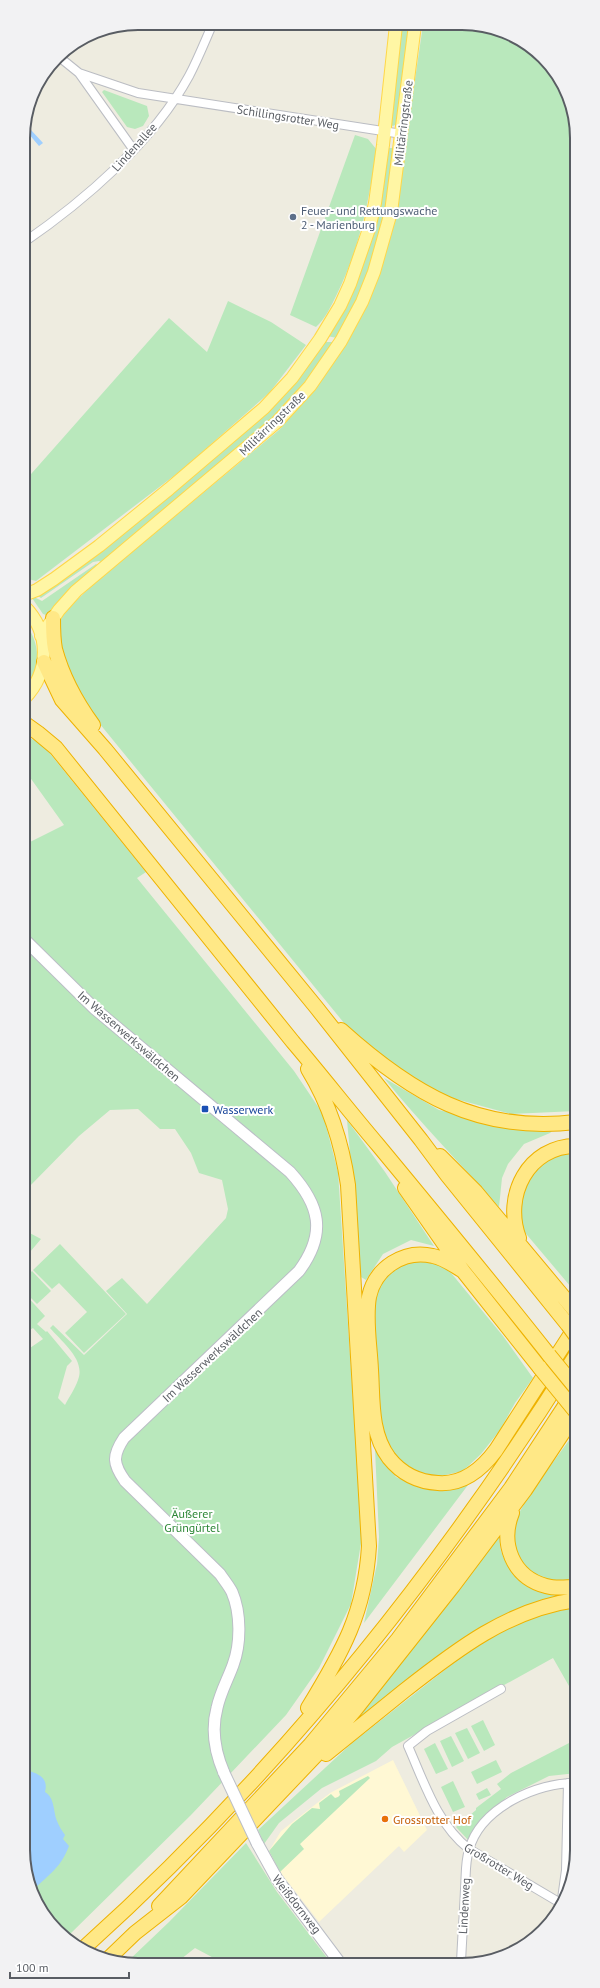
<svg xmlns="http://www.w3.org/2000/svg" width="600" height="1988" viewBox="0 0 600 1988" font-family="'PT Sans',sans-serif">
	<rect width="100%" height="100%" fill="#eeece0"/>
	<path fill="#fff8d4" d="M393 1760 427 1830 404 1852 399 1846 319 1922 277 1868 269 1851 281 1831 330 1793Z"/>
	<path fill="#b9e8bc" d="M401 25H409L397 124 393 126 391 125Z
		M423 25H485L543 57 575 116 576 1111 511 1114 452 1098 424 1086 401 1072 353 1034 95 718 84 704 58 651 56 625 63 613 98 580 279 430 316 388 353 330 378 276 387 249 395 215Z
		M104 90 147 106 149 116 143 126 135 129 127 127 102 92Z
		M355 135 368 139 377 150C368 202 361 245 337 294 331 306 326 318 316 327L290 315Z
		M386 148H395C391 172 389 198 384 221 374 262 358 302 337 338L327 336 343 309Z
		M228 301 271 322 306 345 270 392 183 469 36 581 24 578V482L169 318 207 352Z
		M324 342H334L308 380 288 403 262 428 102 563 99 561 93 562 41 598 38 596V595L158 504Z
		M96 564 99 566 65 594 48 614 46 615 43 614 32 598 34 597 42 601Z
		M24 620C41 646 42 665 24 691Z
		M24 735 36 741 48 751 146 872 137 878 294 1071 323 1114 338 1172 362 1537 351 1604 319 1668 286 1715 191 1815 67 1937 57 1931 25 1872V1341L30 1348 43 1339 33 1328 28 1331 25 1327V1294L45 1316 37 1324 46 1332 47 1331 72 1361 67 1366 58 1398 65 1405C69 1397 75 1389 78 1380 86 1360 62 1342 50 1328L53 1325 84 1355 127 1314 106 1291 122 1278 147 1304 226 1218 228 1209 222 1180 199 1173 191 1153 175 1129H160L138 1109 110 1110 79 1136 27 1189 24 1195V845L64 825 24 769V765L28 763 24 758Z
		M384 1078 439 1110 513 1128H555L550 1133 524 1144 508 1164 502 1178 499 1207C461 1164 420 1123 384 1078Z
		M347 1120 385 1172 434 1246 411 1240 383 1254 366 1280 361 1277Z
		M576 1152V1293L522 1229 518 1201 534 1169 549 1158 566 1153Z
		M24 1230 41 1239 24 1259Z
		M60 1244 126 1314 84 1353 65 1333 87 1312 59 1283 52 1289 33 1270Z
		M421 1259 447 1268 503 1336 533 1378 515 1403 500 1430 481 1454 463 1471 441 1476 428 1475 409 1469 393 1452 382 1429 377 1383 373 1317 374 1295 384 1276 397 1266Z
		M32 1271 51 1291 37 1304 25 1292V1278Z
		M573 1435H576V1580L545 1581 528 1571 516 1556 513 1539 515 1520 531 1492Z
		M375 1449 396 1477 416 1486 441 1490 468 1485 364 1623 377 1564 379 1537Z
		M500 1532C500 1536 499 1541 500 1545 501 1563 525 1588 542 1592 552 1594 566 1591 576 1591V1594C490 1603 426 1666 361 1718L358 1717Z
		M576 1608 577 1700 553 1658 392 1747 376 1761 322 1788 279 1823 264 1844 258 1830 352 1743 465 1654C498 1630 536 1613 576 1608Z
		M483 1720 495 1745 484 1751 471 1726Z
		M467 1728 480 1753 468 1759 455 1733Z
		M451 1736 464 1761 452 1767 440 1741Z
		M571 1742 577 1773 549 1776 507 1797 480 1822 469 1841 456 1827 476 1810V1808L501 1789 497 1784 511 1773Z
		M435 1743 448 1769 436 1774 424 1749Z
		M496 1760 502 1772 477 1784 471 1772Z
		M368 1776 370 1778 300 1844 304 1849 280 1872 269 1851 292 1824 312 1808 320 1809 319 1803 331 1794 335 1798 338 1797 340 1795 339 1791Z
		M453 1781 465 1807 453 1812 441 1787Z
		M487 1788 491 1795 479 1800 476 1794Z
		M246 1843 277 1892 331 1963H223L195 1948 176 1963H126L169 1922Z"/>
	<path fill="#9fcfff" d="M31 130 43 143 39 146 28 133Z
		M25 1770C37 1773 49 1777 45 1792 55 1798 53 1811 57 1821 59 1826 62 1831 65 1835L63 1839 69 1846C61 1867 50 1874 34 1889L25 1872Z"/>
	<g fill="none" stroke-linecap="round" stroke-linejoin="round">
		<defs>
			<path id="street" d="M58 56 79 73 138 93 402 134
				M79 73 133 149
				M23 243C84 201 153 142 189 76 198 59 205 41 213 23
				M501 1689 427 1731 408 1746C424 1782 437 1824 469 1849L562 1904
				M561 1906 566 1870 568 1783
				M461 1963C462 1938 464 1914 465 1889 466 1876 465 1862 469 1850 480 1808 537 1782 577 1783"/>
			<path id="secondary" d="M24 939 95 1009 290 1172C320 1205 327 1233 299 1271L124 1438C112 1456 113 1464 125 1481L220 1574C224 1580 229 1586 232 1592 241 1613 241 1644 233 1665 228 1679 220 1693 217 1708 211 1730 215 1752 224 1773
				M257 1843 277 1879 340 1963"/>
			<path id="primary" d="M24 595 37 590 54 579 99 546 169 489 264 408 292 378 320 339 340 306 350 284 369 229 375 203 383 145 396 25
				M24 606C51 633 50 672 24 699
				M41 636 59 610 76 591 277 422 310 386 341 341 362 302 374 272 391 212 415 25"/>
			<path id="highway" d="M53 618C53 628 53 639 55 649 62 675 77 703 93 725
				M44 662 62 700 105 749 316 1007 421 1140 447 1175 568 1325
				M24 723 38 733 56 748 293 1042C322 1076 349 1111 378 1145 436 1215 493 1284 549 1355
				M341 1030C411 1093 478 1134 576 1122
				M440 1156 476 1192 576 1312
				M405 1188 463 1271 540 1368
				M519 1238C503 1196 528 1146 576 1146
				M463 1271C453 1265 444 1258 433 1256 404 1249 375 1268 369 1297 365 1320 370 1346 371 1370 373 1399 370 1433 389 1458 401 1473 418 1482 438 1483 463 1485 482 1469 496 1450L576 1326
				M512 1513C500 1543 512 1577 546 1586 556 1589 566 1587 576 1587
				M308 1708C342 1652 365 1613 369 1546L348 1185C342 1143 330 1105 308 1069
				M326 1754C352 1733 378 1712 404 1691 456 1650 509 1609 576 1600
				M159 1906 310 1745 398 1639 511 1488 576 1389
				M85 1947C276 1775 440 1572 576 1355
				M108 1959 135 1933 181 1897 320 1751 355 1710 453 1586 525 1490 576 1413"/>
		</defs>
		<use href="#street" stroke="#bbbdc3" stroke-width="10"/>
		<use href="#secondary" stroke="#bbbec6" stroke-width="13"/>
		<use href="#primary" stroke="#ffd748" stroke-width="14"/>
		<use href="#highway" stroke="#eeb200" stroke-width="16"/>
		<use href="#street" stroke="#fff" stroke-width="8"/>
		<use href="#secondary" stroke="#fff" stroke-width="11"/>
		<use href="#primary" stroke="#fff6a4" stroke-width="12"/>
		<use href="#highway" stroke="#ffe886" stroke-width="14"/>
		<defs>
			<path id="secondary-bridge" d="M224 1773 257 1843"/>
			<path id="highway-bridge" d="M568 1325 576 1336
				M549 1355 576 1388
				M540 1368 576 1412"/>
		</defs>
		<use href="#secondary-bridge" stroke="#bbbec6" stroke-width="13" stroke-linecap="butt"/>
		<use href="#highway-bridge" stroke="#eeb200" stroke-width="16" stroke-linecap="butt"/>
		<use href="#secondary-bridge" stroke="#fff" stroke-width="11"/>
		<use href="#highway-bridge" stroke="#ffe886" stroke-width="14"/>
	</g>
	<circle fill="#5c6f8a" stroke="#fff" stroke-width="1.5" cx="293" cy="217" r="4"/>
	<rect fill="#1a4fb4" stroke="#fff" stroke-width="1.5" x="201" y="1105" width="8" height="8" rx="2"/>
	<circle fill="#e8710a" stroke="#fff" stroke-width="1.5" cx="385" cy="1819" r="4"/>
	<g text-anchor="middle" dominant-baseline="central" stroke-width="4" stroke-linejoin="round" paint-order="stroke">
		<g font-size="12" fill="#595d63" stroke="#fff">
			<text transform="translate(288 117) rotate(9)">Schillingsrotter Weg</text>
			<text transform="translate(403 123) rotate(-83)">Militärringstraße</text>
			<text transform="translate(134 147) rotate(-48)">Lindenallee</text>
			<text transform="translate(272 423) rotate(-44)">Militärringstraße</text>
			<text transform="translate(129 1036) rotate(41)">Im Wasserwerkswäldchen</text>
			<text transform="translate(212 1355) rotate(-43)">Im Wasserwerkswäldchen</text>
			<text transform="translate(499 1866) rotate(31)">Großrotter Weg</text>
			<text transform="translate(297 1904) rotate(52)">Weißdornweg</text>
			<text transform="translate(464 1906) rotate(-87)">Lindenweg</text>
		</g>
		<g font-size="12" fill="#4e5e75" stroke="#fff" text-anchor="start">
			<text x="301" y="210">Feuer- und Rettungswache<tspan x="301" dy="14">2 - Marienburg</tspan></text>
		</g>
		<g font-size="12" fill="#164399" stroke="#fff" text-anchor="start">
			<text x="213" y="1109">Wasserwerk</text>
		</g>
		<g font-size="12" fill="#2d8736" stroke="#fff">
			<text x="192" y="1513">Äußerer<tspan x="192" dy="14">Grüngürtel</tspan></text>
		</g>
		<g font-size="12" fill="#c56008" stroke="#fff" text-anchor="start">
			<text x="393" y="1819">Grossrotter Hof</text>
		</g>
	</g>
	<path d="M0 0H600V1988H0ZM138 30H462A108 108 0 0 1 570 138V1850A108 108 0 0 1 462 1958H138A108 108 0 0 1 30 1850V138A108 108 0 0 1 138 30Z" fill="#f2f2f3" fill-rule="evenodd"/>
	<path fill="none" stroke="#595d63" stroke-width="2" d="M138 30H462A108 108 0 0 1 570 138V1850A108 108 0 0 1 462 1958H138A108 108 0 0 1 30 1850V138A108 108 0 0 1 138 30Z"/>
	<path d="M10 1972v6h119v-6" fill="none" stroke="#595d63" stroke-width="2"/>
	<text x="16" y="1972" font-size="12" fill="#595d63" stroke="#ffffff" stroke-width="3" paint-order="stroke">100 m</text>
</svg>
